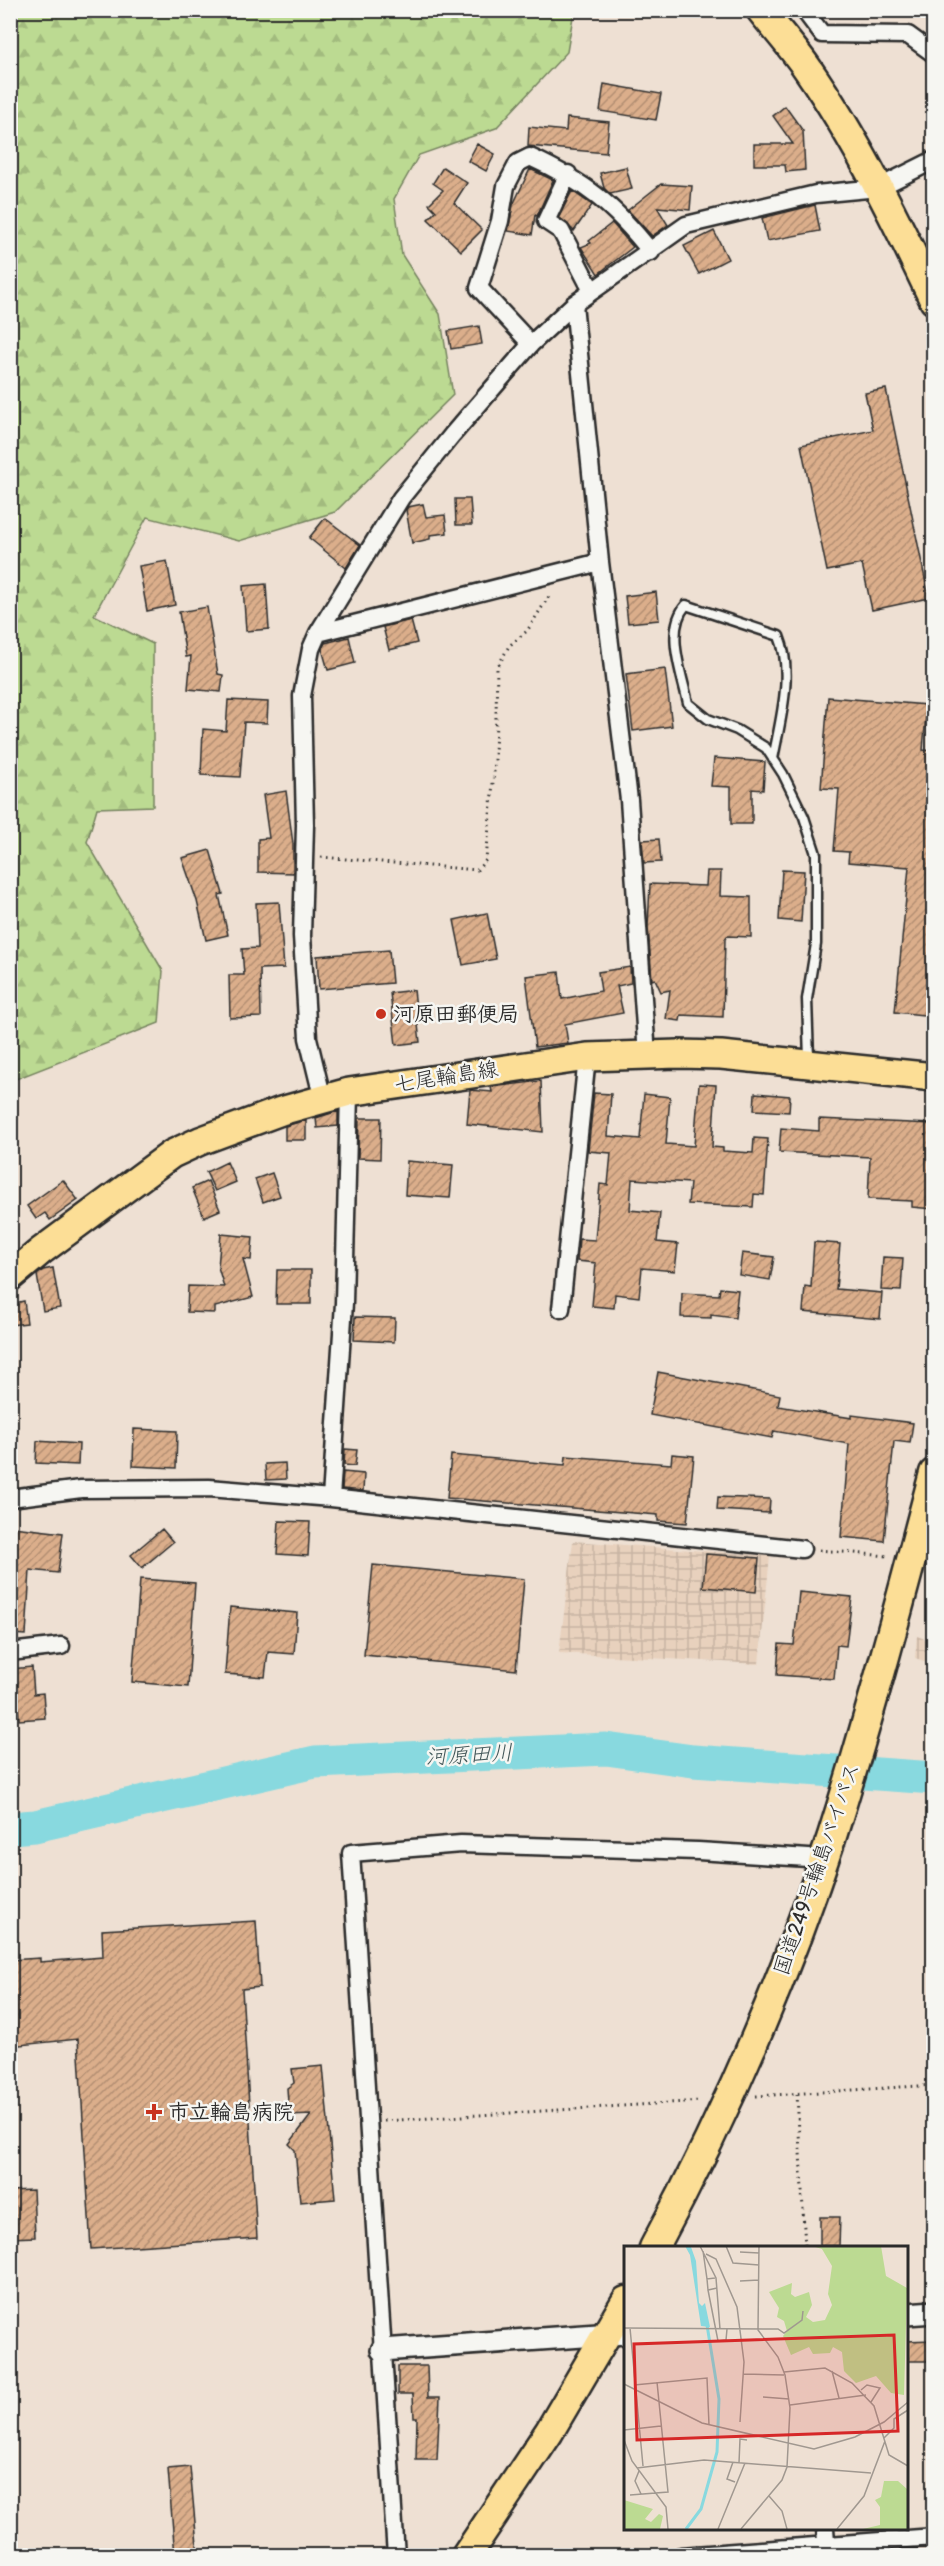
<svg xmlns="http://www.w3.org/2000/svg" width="944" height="2566" viewBox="0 0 944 2566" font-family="Pangolin,'Klee One',sans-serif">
	<defs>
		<pattern id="industrial-grid" width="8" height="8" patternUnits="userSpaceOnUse" patternTransform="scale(1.5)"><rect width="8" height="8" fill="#e8d1bd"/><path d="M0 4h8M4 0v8" fill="none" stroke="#c7b4a3"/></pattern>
		<pattern id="forest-firs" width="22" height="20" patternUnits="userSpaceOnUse" patternTransform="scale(1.5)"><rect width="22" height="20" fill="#bcda92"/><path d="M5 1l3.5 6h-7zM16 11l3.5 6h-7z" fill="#a2bb7e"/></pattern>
		<pattern id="building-hatch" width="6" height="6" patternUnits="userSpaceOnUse" patternTransform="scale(1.5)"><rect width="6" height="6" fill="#dbae8b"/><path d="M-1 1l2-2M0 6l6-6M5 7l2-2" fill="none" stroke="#b28e72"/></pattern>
	</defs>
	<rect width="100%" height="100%" fill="#eee0d3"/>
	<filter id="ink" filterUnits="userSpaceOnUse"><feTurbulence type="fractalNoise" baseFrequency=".0167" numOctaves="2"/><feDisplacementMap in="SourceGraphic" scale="12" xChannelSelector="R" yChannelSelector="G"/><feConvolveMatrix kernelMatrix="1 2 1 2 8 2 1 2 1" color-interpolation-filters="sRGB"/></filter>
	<g filter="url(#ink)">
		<path fill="url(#industrial-grid)" d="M573 1541 770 1556 759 1664 559 1653Z
			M917 1636 933 1642V1664L915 1658Z"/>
		<path fill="url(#forest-firs)" stroke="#74825e" stroke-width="1.5" d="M11 10 574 11 567 52 496 128 419 155 394 199 402 255 440 314 453 395 335 512 239 541 147 517 94 615 153 644V806L97 808 87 842 163 971 159 1023 11 1081Z"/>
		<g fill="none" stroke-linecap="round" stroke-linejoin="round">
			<path stroke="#88d9df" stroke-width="33" d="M10 1828 35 1826 315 1762 606 1749 693 1761 934 1778"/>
		</g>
		<path fill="url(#building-hatch)" stroke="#2b2b2b" stroke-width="1.5" d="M604 84 661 94 656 120 600 111Z
			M785 106 803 131 805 170 786 172 785 165H754V144H793L773 116Z
			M567 118 609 122 606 153 528 146 529 127 566 131Z
			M477 144 495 154 486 171 468 161Z
			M443 167 467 183 454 203 482 230 461 251 428 219 436 211 429 204 443 190 433 183Z
			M626 167 632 189 610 194 604 188 600 173Z
			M530 169 553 180 537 216 535 215 532 235 508 231 513 205Z
			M661 184 692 186 690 210 657 207 668 225 652 236 628 210Z
			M572 191 592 205 574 231 559 217Z
			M815 205 820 231 767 241 762 218Z
			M612 223 633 247 598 274 581 247 591 243 589 241Z
			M714 231 728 259 699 274 684 246Z
			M479 326 482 344 451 349 448 331Z
			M886 389 929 598 872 610 862 564 827 571 801 445 873 430 865 393Z
			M455 499H470L472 525H456Z
			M423 504 426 517 445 515 447 533 430 535V539L412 543 406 510 408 507Z
			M325 518 360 545 346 568 309 538Z
			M167 561 175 605 147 611 139 566Z
			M266 584 269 629 246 631 243 586Z
			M656 592 659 620 628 623 625 596Z
			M207 607 218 674 223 675 221 692 188 689 191 656 186 657 179 612Z
			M411 620 417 643 389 650 383 627Z
			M349 637 355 663 328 670 322 649 325 643Z
			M665 669 672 726 633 731 626 674Z
			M828 697 927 705 923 750 933 751V1016L895 1012 909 867 848 862 849 852 834 851 839 789 821 788Z
			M228 700 268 702 267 723 244 722 240 777 201 775 203 729 226 731Z
			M714 758 765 762 763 790 752 789V824H731V787L711 786Z
			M286 791 293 844V873L258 872V839L269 838 263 795Z
			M659 839 661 862 644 863 642 840Z
			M210 850 223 894 219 895 228 935 206 940 197 901 182 858Z
			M782 870 804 871 801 922 779 920Z
			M707 871H721L720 896 751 897V937L727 936 725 939 723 1017 681 1015 680 1021 666 1019 670 990 661 992 655 979 652 980 648 927 650 884 706 886Z
			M279 902 284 968 260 969 261 1017 230 1018 229 975H244L242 949 258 948 256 903Z
			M487 913 496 959 463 965 454 920Z
			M389 950 392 983 319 989 317 956Z
			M630 967 631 983 617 986 623 1013 565 1024 568 1043 535 1047 526 976 559 972 562 999 601 991 598 972Z
			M414 990 420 1042 396 1045 390 993Z
			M541 1081 543 1132 467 1124 470 1090 492 1092 491 1087Z
			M699 1084 716 1085 712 1147 723 1148V1151L753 1153 754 1138 768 1139 764 1195 754 1194 753 1207 688 1204 690 1183 632 1179 630 1210 660 1213 657 1242 678 1244 675 1271 642 1268 639 1297 615 1294 614 1308 592 1306 596 1263 577 1261 579 1239 595 1240 600 1184 608 1185 611 1153 588 1151 594 1093 611 1094 608 1136 640 1139 644 1094 670 1097 666 1144 694 1146Z
			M755 1093 790 1096 789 1112 754 1110Z
			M338 1111V1126L317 1128 316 1118Z
			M359 1118H381L380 1159 358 1158Z
			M819 1119 933 1124V1209L912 1207V1201L868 1199 870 1157 779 1152 781 1128 819 1131Z
			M306 1120V1140H285V1126Z
			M407 1161 453 1165 450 1198 405 1195Z
			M227 1162 236 1182 215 1191 206 1172Z
			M272 1173 280 1196 263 1202 255 1179Z
			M63 1180 78 1200 50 1220 45 1213 36 1219 27 1206Z
			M208 1181 220 1210 204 1217 192 1188Z
			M221 1234 253 1237 251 1260 243 1259 253 1297 215 1307V1313L187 1312 188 1286 224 1287 218 1267Z
			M814 1242 840 1244 836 1289 882 1293 880 1319 803 1312 805 1286 811 1287Z
			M742 1253 774 1257 770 1280 739 1275Z
			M883 1257 903 1258 901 1291 881 1290Z
			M53 1268 60 1308 43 1311 37 1275 43 1270Z
			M277 1270H311V1304H276Z
			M720 1288 738 1290 735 1318 711 1315V1318L681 1317 682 1293 719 1295Z
			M24 1301 27 1323 10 1325V1304Z
			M355 1317 395 1318 394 1342 354 1340Z
			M658 1372 780 1395 778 1406 852 1418V1415L913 1423 910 1443 894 1441 884 1541 841 1537 849 1444 774 1431 772 1438 650 1415Z
			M134 1429 177 1431 176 1468 133 1466Z
			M37 1441 79 1444 78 1465 36 1463Z
			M345 1449 357 1450 355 1466 344 1465Z
			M672 1454 694 1456 687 1523 658 1521V1515L447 1498 451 1455 565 1465 566 1456 671 1464Z
			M285 1463 286 1479 266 1480 265 1464Z
			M343 1472 364 1474 363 1491 342 1489Z
			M718 1497 770 1499 769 1513 717 1510Z
			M279 1521 310 1522 308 1556 277 1554Z
			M13 1527 63 1533 58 1573 30 1570 26 1635 10 1634V1545Z
			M162 1529 173 1542 142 1568 131 1555Z
			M706 1554 759 1558 756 1592 703 1587Z
			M373 1565 524 1579 516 1670 364 1655Z
			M140 1579 195 1583 188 1687 132 1682Z
			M799 1592 852 1597 846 1646 837 1645 834 1679 777 1675 779 1644 794 1645Z
			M230 1607 297 1613 294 1654 268 1652 265 1677 225 1674Z
			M32 1667 34 1694 43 1693 45 1718 19 1720 17 1692H10V1669Z
			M256 1921 260 1987 242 1989 257 2238 91 2249 78 2039 10 2046V1960L40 1958V1962L103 1957 102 1930Z
			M323 2066 335 2199 300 2202 295 2150 289 2144 311 2115 289 2116 287 2088 294 2083 292 2069Z
			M33 2190 35 2237 10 2238V2191Z
			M820 2217H840L839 2246H820Z
			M933 2340V2361H906V2341Z
			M398 2366H427L428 2397H440L437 2460H416L417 2418H414L413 2394H398Z
			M190 2467 198 2556H175L168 2469Z"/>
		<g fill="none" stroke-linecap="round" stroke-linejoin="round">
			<defs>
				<path id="service" d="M773 759C780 721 794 673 779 636L686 605C664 630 682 674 688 703L708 719 737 730 766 748 783 774 804 817 816 854V944L807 999 809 1059"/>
				<path id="minor" d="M804 10 822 34 908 35 934 54
					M568 174 546 221 561 231 592 291
					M574 304 600 562 629 800 647 1055
					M531 344 479 288 500 221 506 186 518 163 530 157C585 182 614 205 651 252
					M318 633 600 562
					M323 1100 308 1038 302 936 305 825 302 696 311 649 318 633 401 498 452 435 531 344 574 304 686 225 816 194 878 188 934 160
					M561 1309 587 1057
					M10 1498 81 1489 209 1488 331 1498 802 1549
					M331 1498 344 1303 349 1092
					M10 1652 61 1646
					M825 2528 827 2555
					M396 2556 351 1853 461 1844 698 1851 824 1859
					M681 2556 934 2537"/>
				<path id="tertiary" d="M906 2314 934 2312
					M382 2350 626 2333"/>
				<path id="primary" d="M10 1277 41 1251 172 1154 200 1141 281 1111 349 1092 587 1057 678 1054 721 1055 934 1077"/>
				<path id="trunk" d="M761 10C776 29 793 48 807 68 857 140 896 220 934 300
					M654 2248C724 2118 786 1976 832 1836 870 1716 902 1595 934 1473
					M466 2556 549 2432 626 2301"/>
			</defs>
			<use href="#service" stroke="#2b2b2b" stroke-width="13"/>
			<use href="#minor" stroke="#2b2b2b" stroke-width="21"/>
			<use href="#tertiary" stroke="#2b2b2b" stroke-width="26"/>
			<use href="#primary" stroke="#2b2b2b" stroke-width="32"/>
			<use href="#trunk" stroke="#2b2b2b" stroke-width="33"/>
			<path stroke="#2b2b2b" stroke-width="3" stroke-dasharray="1.5 4.5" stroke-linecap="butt" d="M321 857 477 870 486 860 495 760 497 668 509 646 527 631 551 593
				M819 1550 888 1556
				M797 2094 805 2248
				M756 2096 934 2085
				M384 2121 701 2101"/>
			<use href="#service" stroke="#f6f6f2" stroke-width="8"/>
			<use href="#minor" stroke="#f6f6f2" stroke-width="16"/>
			<use href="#tertiary" stroke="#f6f6f2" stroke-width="21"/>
			<use href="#primary" stroke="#fcde96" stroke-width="27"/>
			<use href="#trunk" stroke="#fcde96" stroke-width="28"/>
		</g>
	</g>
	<g fill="#c8321e" stroke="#f6f6f2" stroke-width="2">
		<circle cx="381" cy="1014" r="6"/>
		<path d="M151 2103h6v6h6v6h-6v6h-6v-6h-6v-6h6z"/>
	</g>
	<g text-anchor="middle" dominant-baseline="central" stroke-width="5" stroke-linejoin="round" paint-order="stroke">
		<g font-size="21" font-weight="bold" fill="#2b2b2b" stroke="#f6f6f2" text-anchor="start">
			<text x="393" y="1014">河原田郵便局</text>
			<text x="168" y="2112">市立輪島病院</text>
		</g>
		<g font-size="21" fill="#2b2b2b" stroke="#f6f6f2">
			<text transform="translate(446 1077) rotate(-9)">七尾輪島線</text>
			<text transform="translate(817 1869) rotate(-71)">国道249号輪島バイパス</text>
		</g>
		<g font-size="22" font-style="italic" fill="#425658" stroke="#f6f6f2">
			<text transform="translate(469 1755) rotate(-3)">河原田川</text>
		</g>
	</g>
	<g transform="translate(624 2246)">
		<rect width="284" height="284" fill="#eee0d3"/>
		<path d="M188 0H257L262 30 283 42 280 149 267 147 252 130 232 137 220 125 218 106 209 101 206 107 189 108 185 101 167 109 159 90 163 85 160 75 153 71 155 62 145 46 168 37 167 48 171 51 185 46 188 59 182 71 189 76 201 74 208 59 204 48 208 20 198 3ZM260 235H274L283 243V283H239L256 279V261L251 254 257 251ZM0 254 29 263 21 273 27 276 35 268 39 270 36 283H0Z" fill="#bcda92"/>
		<path d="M61 0 67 1 72 15 75 57 78 60 81 57 86 81 77 80 66 9Z" fill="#88d9df"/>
		<path fill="none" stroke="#88d9df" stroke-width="3" d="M62 283 77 263 93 206 95 153 83 79"/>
		<path fill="none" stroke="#a09890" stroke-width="1.5" d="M76 0 92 32 96 83M102 0 109 17 135 19M79 5 83 33 91 32M116 6 135 7M82 8 92 13 113 61 120 116 116 176M83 33 84 44 93 42M116 35 135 34M84 44 94 95 102 94 103 83M0 82 154 83 160 87 178 74 179 65M6 82 19 220M208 125 215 152M160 126 201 122 228 137 250 160 265 209 284 220M119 128 160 129M0 138 78 177 190 203 231 191 260 176 284 156M10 139 83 132 85 179M237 144 243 139 256 142 247 156M139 151 165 153M166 159 242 149M0 184 37 180M260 192 270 182V173L284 164M0 194 8 215 42 261 44 283M109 216 103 233 111 236M115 217 116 193 123 194M13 222 80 214 247 227M15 225 11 235 17 248M6 249 44 246 33 136M145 250 158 265 163 283M94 283 121 217M117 283 158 234 163 221 166 162 161 129 154 111 134 84 135 0M213 283 240 250 261 195"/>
		<path fill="#d62828" fill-opacity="0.15" stroke="#d62828" stroke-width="3" d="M270 89 274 185 13 194 10 98Z"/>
		<rect width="284" height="284" fill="none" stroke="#2b2b2b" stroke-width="3"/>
	</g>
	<rect width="944" height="2566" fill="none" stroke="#f6f6f2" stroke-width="36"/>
	<rect x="18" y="18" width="908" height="2530" fill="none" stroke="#2b2b2b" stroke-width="2" filter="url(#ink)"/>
</svg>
